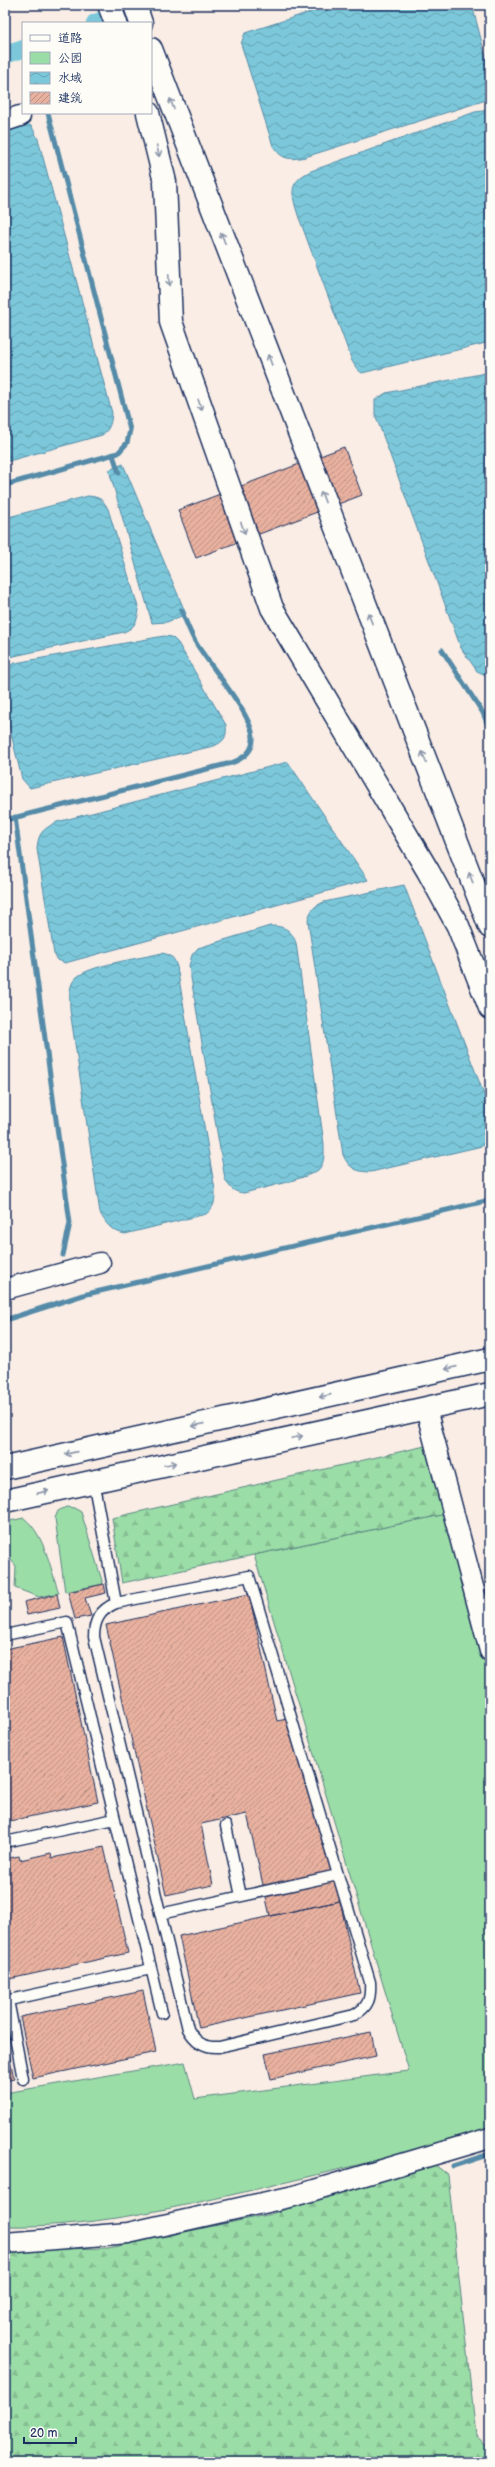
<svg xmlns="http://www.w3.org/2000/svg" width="495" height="2467" viewBox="0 0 495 2467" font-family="'Balsamiq Sans','LXGW WenKai TC',sans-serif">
	<defs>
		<pattern id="forest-firs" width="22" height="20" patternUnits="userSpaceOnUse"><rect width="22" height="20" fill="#9bdda7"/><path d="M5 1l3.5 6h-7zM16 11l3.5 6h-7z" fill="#85be92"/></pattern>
		<pattern id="water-waves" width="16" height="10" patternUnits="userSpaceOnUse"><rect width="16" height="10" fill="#7bc8da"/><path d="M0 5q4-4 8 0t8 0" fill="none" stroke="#64a3b4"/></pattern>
		<pattern id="building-hatch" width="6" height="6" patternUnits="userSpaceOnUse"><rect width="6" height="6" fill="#e8b19f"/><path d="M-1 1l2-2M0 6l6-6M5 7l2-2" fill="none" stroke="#bb9085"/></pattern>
	</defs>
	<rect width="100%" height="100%" fill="#f9ede5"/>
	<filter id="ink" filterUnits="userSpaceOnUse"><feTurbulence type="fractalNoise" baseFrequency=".025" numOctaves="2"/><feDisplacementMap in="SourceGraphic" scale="8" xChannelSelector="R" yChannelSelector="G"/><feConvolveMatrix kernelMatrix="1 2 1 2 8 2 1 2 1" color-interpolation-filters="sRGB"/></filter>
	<g filter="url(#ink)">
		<path fill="#9bdda7" stroke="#5b8682" d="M66 1507 74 1508 81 1512 103 1584 65 1592 55 1518 58 1511Z
			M446 1514 490 1672V2131C408 2153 326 2173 244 2192 165 2210 86 2228 5 2226V2093L185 2062 195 2099 409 2071 254 1555Z
			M24 1518C45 1535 50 1568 59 1593L39 1597 15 1588 16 1566 5 1553V1522Z"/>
		<path fill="url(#forest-firs)" stroke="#5b8682" d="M425 1446 446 1514 122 1583 112 1518Z
			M430 2161 448 2175 476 2436 490 2448V2462H5V2250L108 2248 271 2214Z"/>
		<path fill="url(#water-waves)" stroke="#558ba8" d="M332 5H472L490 73 489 96 483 101 305 157C290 160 282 160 273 146L241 44 245 33Z
			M490 110V342L362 373 357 369 352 361 298 215C291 193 288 182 311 171L475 112Z
			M25 121 32 127 38 139 112 413C111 423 110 429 102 435L5 462V124Z
			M490 372V677L477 671 461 648 375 414V400L386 393Z
			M123 464 186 614 167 622 152 623 109 470Z
			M88 496C99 497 103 499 108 509L139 610C137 622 135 627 124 632L5 658V518Z
			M164 636 172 637 178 643 226 725C227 737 225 741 214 746L30 788 22 779 5 709 6 667 15 663Z
			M288 762 368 880 65 963 58 960 54 954 37 849C38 833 43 829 57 822Z
			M404 885 490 1110V1142L482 1146 371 1172C356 1172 349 1168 343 1155L308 921C310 910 314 906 324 902Z
			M270 926C284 926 291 929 296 943L324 1144C324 1153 325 1162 319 1169 311 1178 258 1189 244 1193 233 1192 230 1188 225 1179L189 966 192 955 198 948Z
			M162 953C172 955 174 958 177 967L215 1190C215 1201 215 1207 206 1214L125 1234C111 1231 107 1225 100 1213L70 1010C70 1001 68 988 74 980 85 965 143 958 162 953Z"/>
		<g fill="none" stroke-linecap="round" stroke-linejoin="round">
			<path stroke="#558ba8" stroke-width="5" d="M113 455 119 473
				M5 485 118 453 127 443 130 430 48 113
				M442 650 483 713 490 730
				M15 817 70 1223 63 1255
				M5 820 231 763C243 759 254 751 253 737 251 713 210 666 196 643 190 633 186 621 181 610
				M5 1320 83 1295 490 1200
				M453 2166 490 2154"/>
			<path stroke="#7bc8da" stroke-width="18" d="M95 23 145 5
				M5 55 23 49"/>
		</g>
		<path fill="url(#building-hatch)" stroke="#1b2f5e" d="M344 447 362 495 196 558 178 510Z
			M104 1584 106 1593 85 1598 91 1616 75 1619 68 1592Z
			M57 1594 60 1608 27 1615 24 1602Z
			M249 1594 277 1721 287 1719 331 1860 340 1901 270 1916 247 1814 201 1824 213 1885 166 1895 106 1625Z
			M63 1637 98 1802 5 1822V1649Z
			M104 1847 128 1953 5 1980V1859L19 1856 20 1860 51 1853 52 1858Z
			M340 1901 360 1993 199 2028 179 1936Z
			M143 1991 156 2052 33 2078 20 2017Z
			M371 2032 376 2056 271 2079 265 2054Z
			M9 2053 14 2079 5 2081V2054Z"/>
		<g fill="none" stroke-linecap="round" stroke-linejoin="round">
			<defs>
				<path id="service" d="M93 1480 116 1603
					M249 1576 370 1982C371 1998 369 2007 354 2015L219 2047C204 2048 195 2042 188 2029L94 1637C94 1620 100 1610 116 1603Z
					M5 1635 67 1622 162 2013
					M226 1826 241 1896
					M5 1842 115 1819
					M160 1914 338 1875
					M8 2000 23 2079
					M5 2001 151 1969"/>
				<path id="minor" d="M5 121 20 116
					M5 1289 100 1263
					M426 1409 490 1651
					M5 2243 128 2233 294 2196 490 2138"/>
				<path id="secondary" d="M5 1468 490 1359
					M5 1501 490 1394"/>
				<path id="motorway" d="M109 5 116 23
					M135 5 141 23
					M151 49 490 927
					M148 113 165 182 171 322 272 608 428 871 458 926 490 1008
					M489 1359H490"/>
			</defs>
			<use href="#service" stroke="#1b2f5e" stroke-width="13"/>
			<use href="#minor" stroke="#1b2f5e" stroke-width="23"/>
			<use href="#secondary" stroke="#1b2f5e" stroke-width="25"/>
			<use href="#motorway" stroke="#1b2f5e" stroke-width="25"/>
			<use href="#service" stroke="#fdfcf7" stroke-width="10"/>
			<use href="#minor" stroke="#fdfcf7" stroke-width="20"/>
			<use href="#secondary" stroke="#fdfcf7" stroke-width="22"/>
			<use href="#motorway" stroke="#fdfcf7" stroke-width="22"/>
		</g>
		<defs><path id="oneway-shaft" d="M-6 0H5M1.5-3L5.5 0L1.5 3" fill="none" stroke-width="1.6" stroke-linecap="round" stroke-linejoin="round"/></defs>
		<g stroke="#8c96aa">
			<use href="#oneway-shaft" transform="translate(172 104) rotate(-111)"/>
			<use href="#oneway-shaft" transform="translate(158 151) rotate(77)"/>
			<use href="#oneway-shaft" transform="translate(223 238) rotate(-111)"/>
			<use href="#oneway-shaft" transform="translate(169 280) rotate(88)"/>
			<use href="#oneway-shaft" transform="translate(270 360) rotate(-111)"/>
			<use href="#oneway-shaft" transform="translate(200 405) rotate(71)"/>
			<use href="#oneway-shaft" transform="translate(323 497) rotate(-111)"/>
			<use href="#oneway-shaft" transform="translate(243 528) rotate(70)"/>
			<use href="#oneway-shaft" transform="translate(370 618) rotate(-111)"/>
			<use href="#oneway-shaft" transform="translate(424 757) rotate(-111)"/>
			<use href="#oneway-shaft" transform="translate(471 878) rotate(-111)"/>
			<use href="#oneway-shaft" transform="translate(451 1368) rotate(167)"/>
			<use href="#oneway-shaft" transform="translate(325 1396) rotate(167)"/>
			<use href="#oneway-shaft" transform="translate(198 1425) rotate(167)"/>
			<use href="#oneway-shaft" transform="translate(297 1437) rotate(-12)"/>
			<use href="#oneway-shaft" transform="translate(71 1453) rotate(167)"/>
			<use href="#oneway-shaft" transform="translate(170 1464) rotate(-12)"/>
			<use href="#oneway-shaft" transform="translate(43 1492) rotate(-13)"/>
		</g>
	</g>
	<rect width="495" height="2467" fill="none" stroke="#fdfcf7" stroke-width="20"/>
	<rect x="10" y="10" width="475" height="2447" fill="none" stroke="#1b2f5e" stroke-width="1.5" filter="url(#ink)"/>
	<rect x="22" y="22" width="130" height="92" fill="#fdfcf7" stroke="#a3aaba"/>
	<rect x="30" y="35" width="20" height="6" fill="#fdfcf7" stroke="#a3aaba"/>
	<text x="58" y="42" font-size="12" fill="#1b2f5e">道路</text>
	<rect x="30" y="52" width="20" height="12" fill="#9bdda7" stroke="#a3aaba"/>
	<text x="58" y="62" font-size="12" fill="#1b2f5e">公园</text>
	<rect x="30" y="72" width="20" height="12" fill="url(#water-waves)" stroke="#a3aaba"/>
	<text x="58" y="82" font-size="12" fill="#1b2f5e">水域</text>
	<rect x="30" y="92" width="20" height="12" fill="url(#building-hatch)" stroke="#a3aaba"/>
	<text x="58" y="102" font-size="12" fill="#1b2f5e">建筑</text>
	<path d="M24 2437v6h52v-6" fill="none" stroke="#1b2f5e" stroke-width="2"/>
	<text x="30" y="2437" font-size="12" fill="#1b2f5e" stroke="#fdfcf7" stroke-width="3" paint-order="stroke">20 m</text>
</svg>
